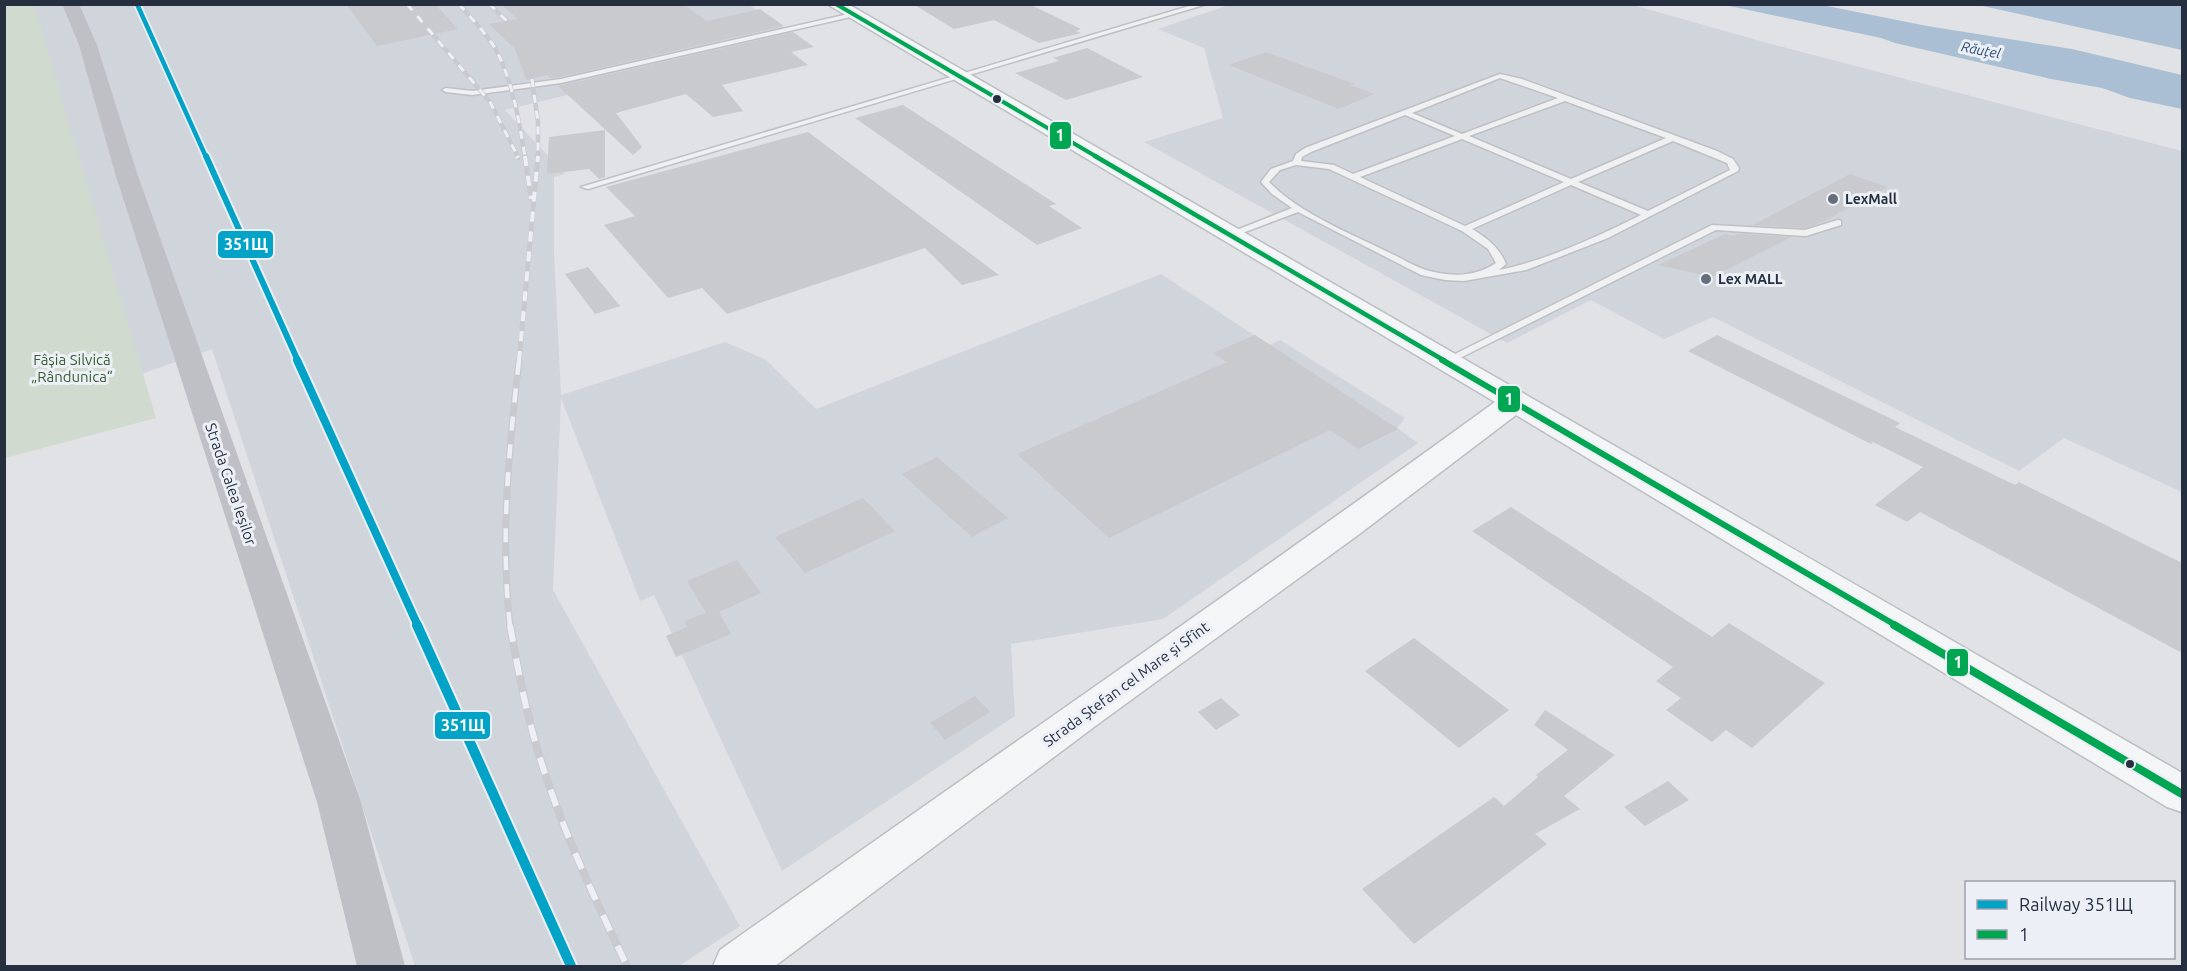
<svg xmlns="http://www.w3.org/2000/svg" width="2187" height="971" viewBox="0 0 2187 971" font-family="Ubuntu,sans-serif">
	<rect width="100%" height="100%" fill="#e0e2e5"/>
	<path fill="#d0d5dc" d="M1629 4 1764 42 2182 151V492L2064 438 2019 471 1713 317 1664 339 1591 300 1507 343 1144 142 1223 118 1204 48 1158 29 1229 5Z
		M4 5H749L801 39 505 110 565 174 554 177V252L561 395 725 342 766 360 816 409 1161 274 1269 345 1280 340 1405 418 1397 428 1418 443 1163 619 1011 644 1015 716 782 871 654 595 640 601 561 398 553 590 740 926 679 966H415L212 349 93 391Z"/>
	<path fill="#d0dacf" d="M5 4 34 5 156 418 5 458Z"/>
	<path fill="#abbfd4" d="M1725 5H1822L1927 26 2072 49 2182 75V109L2130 98 2102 88 2051 79 1895 43 1881 38Z
		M1978 5H2182V50Z"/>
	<path fill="#c8cacd" d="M346 4H435L458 29 377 46Z
		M501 4H683L707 21 760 9 784 26 561 77 550 78 547 75 526 80 515 49 489 24 517 19Z
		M913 4H1029L1081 29 1076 31 1081 33 1039 43 994 20 954 29Z
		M793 32 814 47 791 52 808 65 722 85 743 111 713 117 686 94 616 113 642 147 633 155 558 86Z
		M1087 48 1143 77 1066 100 1015 73 1059 61 1053 58Z
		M1266 52 1355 84 1350 85 1374 94 1339 109 1229 65Z
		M903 105 1056 204 1049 206 1082 228 1037 245 855 118Z
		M605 130V177L599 179 589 169 547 174 549 137Z
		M808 132 999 275 962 285 925 248 727 314 702 288 668 298 604 225 635 216 606 187Z
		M1850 174 1887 187 1823 222 1805 228 1753 225Z
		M1725 234 1732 236 1737 234 1792 237 1712 277 1658 265Z
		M588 267 620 306 595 314 565 274Z
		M1255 335 1398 429 1358 449 1330 430 1109 538 1017 454 1227 362 1213 353Z
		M1717 335 1900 423 1895 427 2015 485 2019 482 2182 563V653L1920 512 1907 522 1875 505 1923 467 1873 442 1871 444 1688 351Z
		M937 457 1008 518 972 537 902 474Z
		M863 498 895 531 805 573 775 537Z
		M1511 507 1712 637 1729 623 1825 683 1752 748 1726 730 1712 742 1666 710 1681 698 1656 681 1673 667 1472 531Z
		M737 560 761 593 719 612 731 634 676 657 666 636 687 627 684 621 706 613 687 581Z
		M1414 638 1485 692 1509 710 1459 748 1365 671Z
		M975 696 990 712 945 740 930 723Z
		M1221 698 1240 715 1216 730 1198 712Z
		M1545 710 1615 755 1564 796 1580 809 1535 834 1547 844 1414 944 1362 889 1494 797 1504 806 1538 777 1536 775 1568 750 1534 725Z
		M1668 781 1689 800 1645 826 1624 807Z"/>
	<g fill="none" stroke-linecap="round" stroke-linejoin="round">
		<defs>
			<path id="lane" d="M1196 4H1207L588 189 581 187Z
				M853 13 855 14V16L561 83 472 95 446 92 442 90 446 88 472 91 561 79Z
				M1500 74 1522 79 1717 151 1733 159 1739 168 1738 171 1608 238 1526 270 1464 281 1445 280 1421 275 1298 212 1232 237H1226L1224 235 1292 208 1272 194 1261 182 1271 169 1293 161 1296 154 1305 148ZM1500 78 1558 98 1462 134 1412 113ZM1565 101 1666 138 1571 179 1469 136ZM1405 115 1455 136 1353 174 1334 165 1301 161 1302 157 1311 152ZM1462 139 1564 182 1465 226 1360 177ZM1673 141 1727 163 1730 170 1648 211 1578 182ZM1296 165 1329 169 1462 231 1488 249 1496 263C1476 276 1457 277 1434 272 1418 269 1403 259 1388 252 1349 233 1299 213 1269 182L1280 170ZM1571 185 1641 215C1596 237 1548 260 1499 270L1506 264C1499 247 1487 238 1472 229Z
				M1838 220 1841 221V225L1806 236 1716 230 1450 363H1442L1441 361 1712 225 1805 230Z"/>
			<path id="primary" d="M827 4H848L2182 773V812L2167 807 1516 415 1358 535 1098 724 775 966H713L720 950C978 767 1239 588 1495 402Z"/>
		</defs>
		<use href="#lane" stroke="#bec0c3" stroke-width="3"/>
		<use href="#primary" stroke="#bbbfc3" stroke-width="3"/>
		<use href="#lane" fill="#eff0f2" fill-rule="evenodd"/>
		<path fill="#bec0c6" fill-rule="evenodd" d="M62 4H79L97 45 137 173 361 802 405 966H357L317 802 115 173 79 45Z"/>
		<use href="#primary" fill="#f4f5f6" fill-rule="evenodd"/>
		<defs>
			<path id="rail-far3" d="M407 4 490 102 518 157
				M459 4C471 18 485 32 495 48 513 81 519 121 525 157
				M489 4 507 21
				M532 79 538 122V157"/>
			<path id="rail-far2" d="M517 156 518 158
				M525 156 531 199
				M519 361 538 156"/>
			<path id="rail-far1" d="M510 626C500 537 509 449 519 360"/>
			<path id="rail" d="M510 625C517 664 524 703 535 741 557 819 592 893 627 966"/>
		</defs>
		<use href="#rail-far3" stroke="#c8cacd" stroke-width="4.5"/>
		<use href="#rail-far2" stroke="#c8cacd" stroke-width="5"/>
		<use href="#rail-far1" stroke="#c8cacd" stroke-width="7"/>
		<use href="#rail" stroke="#c8cacd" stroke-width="8"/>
		<use href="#rail-far3" stroke="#ecf0f6" stroke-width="3" stroke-dasharray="8" stroke-linecap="butt"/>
		<use href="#rail-far2" stroke="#ecf0f6" stroke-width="4" stroke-dasharray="10" stroke-linecap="butt"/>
		<use href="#rail-far1" stroke="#ecf0f6" stroke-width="4.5" stroke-dasharray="14" stroke-linecap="butt"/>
		<use href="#rail" stroke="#ecf0f6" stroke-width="6" stroke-dasharray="17" stroke-linecap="butt"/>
		<defs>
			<path id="bus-1-far3" d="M836 4 1097 157"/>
			<path id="bus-1-far2" d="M1095 156 1445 361"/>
			<path id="bus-1-far1" d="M1442 360 1897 626"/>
			<path id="bus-1" d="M1894 625 2182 794"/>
		</defs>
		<use href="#bus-1-far3" stroke="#ecf0f6" stroke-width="7"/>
		<use href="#bus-1-far2" stroke="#ecf0f6" stroke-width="8"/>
		<use href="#bus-1-far1" stroke="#ecf0f6" stroke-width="10"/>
		<use href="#bus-1" stroke="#ecf0f6" stroke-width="12"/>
		<use href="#bus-1-far3" stroke="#00a651" stroke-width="4"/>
		<use href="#bus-1-far2" stroke="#00a651" stroke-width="4.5"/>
		<use href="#bus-1-far1" stroke="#00a651" stroke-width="6"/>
		<use href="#bus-1" stroke="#00a651" stroke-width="8"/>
		<defs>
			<path id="rail-1-far3" d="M137 4 206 157"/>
			<path id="rail-1-far2" d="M206 156 298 361"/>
			<path id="rail-1-far1" d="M297 360 418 626"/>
			<path id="rail-1" d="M417 625 571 966"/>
		</defs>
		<use href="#rail-1-far3" stroke="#ecf0f6" stroke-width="8"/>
		<use href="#rail-1-far2" stroke="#ecf0f6" stroke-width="10"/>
		<use href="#rail-1-far1" stroke="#ecf0f6" stroke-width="12"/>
		<use href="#rail-1" stroke="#ecf0f6" stroke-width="14"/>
		<use href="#rail-1-far3" stroke="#02a3c7" stroke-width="4.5"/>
		<use href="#rail-1-far2" stroke="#02a3c7" stroke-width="6"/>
		<use href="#rail-1-far1" stroke="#02a3c7" stroke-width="8"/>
		<use href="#rail-1" stroke="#02a3c7" stroke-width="10"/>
	</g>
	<g fill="#252f40" stroke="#ecf0f6" stroke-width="2">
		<circle cx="997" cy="99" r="5"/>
		<circle cx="2130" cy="764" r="5"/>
	</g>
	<g fill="#666e7a" stroke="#ecf0f6" stroke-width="2">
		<circle cx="1833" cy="199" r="6"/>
		<circle cx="1706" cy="279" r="6"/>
	</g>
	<g text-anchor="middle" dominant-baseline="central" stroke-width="6" stroke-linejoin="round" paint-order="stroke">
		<g font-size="14" font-style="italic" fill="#2c4f77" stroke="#ecf0f6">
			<text transform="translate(1981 50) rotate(11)">Răuțel</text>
		</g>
		<g font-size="14" font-weight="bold" fill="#252f40" stroke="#ecf0f6" text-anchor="start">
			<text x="1845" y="199">LexMall</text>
			<text x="1718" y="279">Lex MALL</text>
		</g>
		<g font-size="15" fill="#3a5d31" stroke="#ecf0f6">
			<text x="72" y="359">Fâşia Silvică<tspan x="72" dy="17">„Rândunica“</tspan></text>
		</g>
		<g font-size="15" fill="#252f40" stroke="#ecf0f6">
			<text transform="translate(231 484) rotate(71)">Strada Calea Ieșilor</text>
			<text transform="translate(1126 684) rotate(-36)">Strada Ștefan cel Mare și Sfînt</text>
		</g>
	</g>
	<g stroke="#ecf0f6" stroke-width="2">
		<rect x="1049" y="121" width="23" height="29" rx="6" fill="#00a651"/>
		<rect x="217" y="230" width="57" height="29" rx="6" fill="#02a3c7"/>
		<rect x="1497" y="385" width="24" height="28" rx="6" fill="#00a651"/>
		<rect x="1946" y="648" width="23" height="29" rx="6" fill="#00a651"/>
		<rect x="434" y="711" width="57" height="29" rx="6" fill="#02a3c7"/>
	</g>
	<g font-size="16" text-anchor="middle" font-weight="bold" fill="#fff">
		<text x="1060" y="141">1</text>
		<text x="246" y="250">351Щ</text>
		<text x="1509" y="405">1</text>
		<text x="1958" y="668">1</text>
		<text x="463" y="731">351Щ</text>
	</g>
	<rect width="2187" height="971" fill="none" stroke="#252f40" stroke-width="12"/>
	<rect x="1965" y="881" width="210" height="78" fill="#ecf0f6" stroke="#9ca3ad" stroke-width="1.5"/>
	<rect x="1977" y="900" width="30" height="9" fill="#02a3c7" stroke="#9ca3ad" stroke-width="1.5"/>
	<text x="2019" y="911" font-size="18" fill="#252f40">Railway 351Щ</text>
	<rect x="1977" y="930" width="30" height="9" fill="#00a651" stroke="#9ca3ad" stroke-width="1.5"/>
	<text x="2019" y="941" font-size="18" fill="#252f40">1</text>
</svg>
